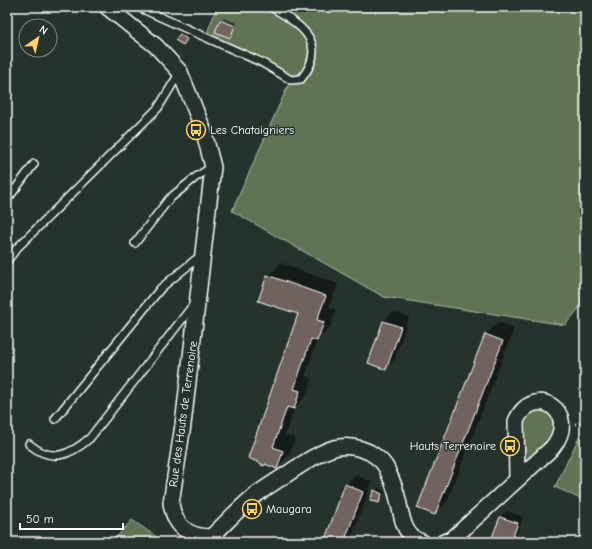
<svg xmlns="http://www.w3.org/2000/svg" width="592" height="549" viewBox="0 0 592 549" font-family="'Comic Neue',sans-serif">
	<rect width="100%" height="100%" fill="#26332d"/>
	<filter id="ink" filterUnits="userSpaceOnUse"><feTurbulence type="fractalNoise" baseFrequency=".025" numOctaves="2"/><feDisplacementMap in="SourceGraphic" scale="8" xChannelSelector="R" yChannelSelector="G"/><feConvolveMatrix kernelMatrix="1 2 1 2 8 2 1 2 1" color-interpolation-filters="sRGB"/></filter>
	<g filter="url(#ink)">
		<path fill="#607355" stroke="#b0b9aa" d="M217 7H585V301L565 325 384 297 232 211 290 81 204 41Z
			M531 410 549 411 556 421 553 437 524 465 523 415Z
			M585 425V501L555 487Z
			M132 520 164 542H112Z"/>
		<path fill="#0007" d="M224 18 237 23 232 34 230 37 216 31 221 20Z
			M183 32 189 36 183 44 181 35Z
			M281 263 338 284 329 307 336 310 330 327 318 338 305 376 312 379 306 396 295 407 285 435 295 438 289 455 276 468 266 464 264 465 299 314 268 276Z
			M393 312 409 317 395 359 385 369 369 363 384 321Z
			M498 322 514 329 447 502 435 514 486 335Z
			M356 475 372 482 350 542H325L346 485Z
			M378 488 385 491 382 499 379 502 375 491Z
			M507 511 523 517 514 542H491L501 517Z"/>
		<path fill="#6f635e" stroke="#fff" d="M220 20 235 26 230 38 215 32Z
			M180 34 187 39 183 45 175 40Z
			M267 275 326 296 317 320 324 322 317 341 311 339 294 389 300 391 294 409 287 407 273 447 283 451 277 469 265 464 264 466 261 465 262 464 248 458 298 314 258 301Z
			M383 321 401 327 386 370 368 363Z
			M485 334 503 341 435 515 417 508Z
			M345 484 363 492 344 542H324Z
			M374 490 382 494 379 503 370 500Z
			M500 517 518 523 511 542H490Z"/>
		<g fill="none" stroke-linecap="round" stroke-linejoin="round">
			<defs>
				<path id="lane" d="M138 7 261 62 291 80 301 79C330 44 301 24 271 7
					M7 200 34 164
					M135 243 169 199 196 177 212 167
					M7 261 17 248 158 108 180 72
					M55 419 161 288 195 260 203 256
					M29 444C52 463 69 456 90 438L194 304"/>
				<path id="street" d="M107 7 156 46 180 72 203 129 213 167 183 425 171 503C174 526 188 537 211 537 225 524 238 509 253 497 266 487 280 479 293 470 306 462 319 452 334 448 345 445 358 447 369 452 378 457 386 464 389 474 393 482 396 491 398 500 402 516 403 537 422 542
					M444 542 451 540 461 531 552 448C582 411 533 382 516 421L517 479"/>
			</defs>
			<use href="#lane" stroke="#fff" stroke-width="10"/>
			<use href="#street" stroke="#fff" stroke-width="18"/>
			<path stroke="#fff" stroke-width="2.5" stroke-dasharray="1 3" stroke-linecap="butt" d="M575 424 585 422"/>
			<use href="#lane" stroke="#26332d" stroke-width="7"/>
			<use href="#street" stroke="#26332d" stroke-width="15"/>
		</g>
	</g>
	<defs>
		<symbol id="bus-ring" viewBox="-11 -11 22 22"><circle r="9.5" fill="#26332d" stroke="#ffd166" stroke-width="1.5"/><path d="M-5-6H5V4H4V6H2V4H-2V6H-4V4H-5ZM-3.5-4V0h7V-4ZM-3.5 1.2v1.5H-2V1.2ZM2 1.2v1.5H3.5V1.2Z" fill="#ffd166"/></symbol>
	</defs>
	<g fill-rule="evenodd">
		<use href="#bus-ring" x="185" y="119" width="22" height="22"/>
		<use href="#bus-ring" x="499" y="435" width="22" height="22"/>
		<use href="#bus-ring" x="241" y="498" width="22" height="22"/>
	</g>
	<g text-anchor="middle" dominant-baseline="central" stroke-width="3" stroke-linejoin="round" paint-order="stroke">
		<g font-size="12" fill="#fff" stroke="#26332d" text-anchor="start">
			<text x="210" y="130">Les Chataigniers</text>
			<text x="496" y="446" text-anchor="end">Hauts Terrenoire</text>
			<text x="266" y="509">Maugara</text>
		</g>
		<g font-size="12" fill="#fff" stroke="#26332d">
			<text transform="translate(183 414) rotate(-82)">Rue des Hauts de Terrenoire</text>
		</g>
	</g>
	<rect width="592" height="549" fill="none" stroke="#26332d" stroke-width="24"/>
	<rect x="12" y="12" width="568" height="525" fill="none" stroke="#fff" stroke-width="1.5" filter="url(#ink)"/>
	<g transform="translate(38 38) rotate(34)"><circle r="19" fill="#26332d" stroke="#7d8581"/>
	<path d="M0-3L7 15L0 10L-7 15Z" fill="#ffd166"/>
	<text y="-6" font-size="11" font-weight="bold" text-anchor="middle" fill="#ffffff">N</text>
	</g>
	<path d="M20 523v6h103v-6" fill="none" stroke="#ffffff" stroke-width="2"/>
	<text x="26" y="523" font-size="12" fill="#ffffff" stroke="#26332d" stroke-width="3" paint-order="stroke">50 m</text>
</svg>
